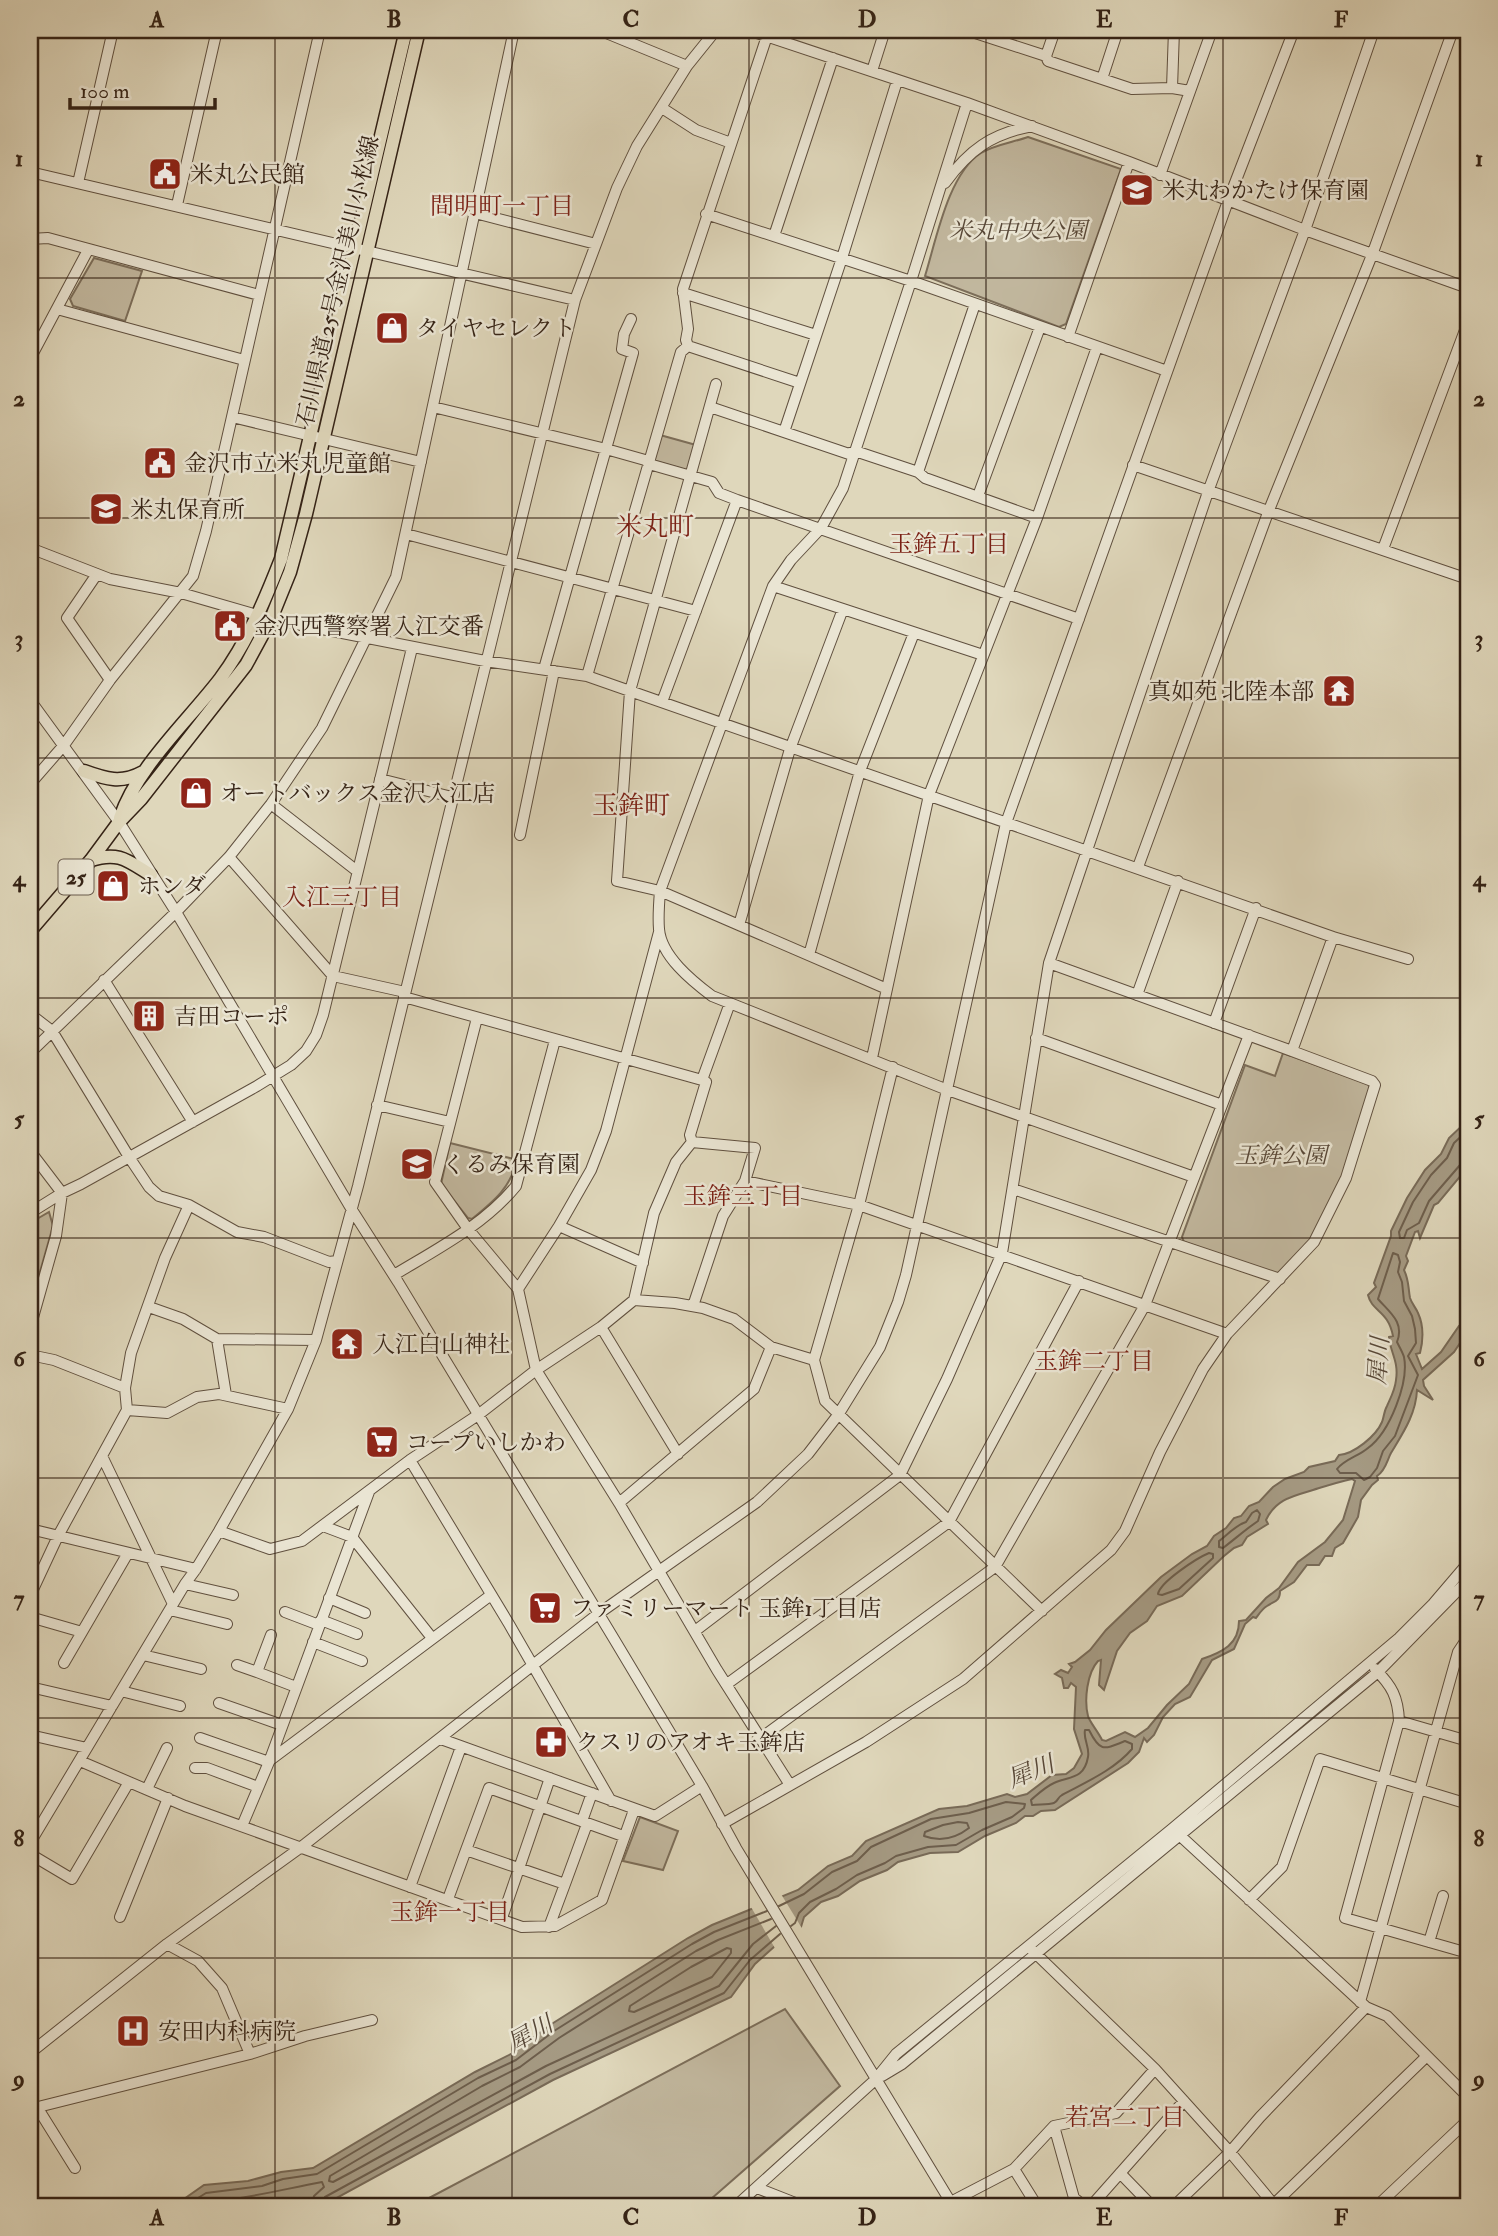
<svg xmlns="http://www.w3.org/2000/svg" width="1498" height="2236" viewBox="0 0 1498 2236" font-family="'IM FELL Double Pica','Noto Serif JP',serif">
	<rect width="100%" height="100%" fill="#dfd7bb"/>
	<filter id="stains"><feTurbulence type="fractalNoise" baseFrequency=".00286" numOctaves="4"/><feColorMatrix values="0 0 0 0 .2 0 0 0 0 .09 0 0 0 0 .02 0 0 0 .5 -.17"/></filter>
	<radialGradient id="worn" r=".72"><stop offset=".6" stop-color="#630" stop-opacity="0"/><stop offset="1" stop-color="#630" stop-opacity=".3"/></radialGradient>
	<path fill="#c2b89f" stroke="#7c6e5a" stroke-width="2" d="M1028 137 1121 169 1066 324 1059 327 925 276C936 241 948 174 981 153 994 145 1014 142 1028 137Z
		M94 258 142 271 125 321 73 306 70 299Z
		M660 435 696 445 689 469 686 470 655 461 653 458Z
		M1283 1053 1368 1084 1371 1090 1343 1178 1312 1239 1279 1275 1184 1242 1182 1237 1245 1065 1275 1076Z
		M450 1143 518 1160C509 1189 495 1200 472 1219L468 1218 441 1184Z
		M49 1212 53 1226 30 1307V1223Z
		M640 1817 678 1831 663 1870 623 1861Z
		M785 2009 840 2086 703 2206H414Z"/>
	<path fill="#a59a83" stroke="#786a57" stroke-width="2" fill-rule="evenodd" d="M1468 1120V1167L1438 1203 1434 1205 1420 1238 1418 1231 1415 1232 1406 1256 1408 1261 1404 1270C1409 1280 1408 1287 1410 1298 1412 1304 1416 1308 1418 1313 1424 1326 1423 1341 1420 1353L1416 1354 1422 1369 1441 1352 1459 1326 1468 1318 1460 1343 1454 1352 1423 1380 1424 1386 1433 1400 1417 1390C1416 1414 1403 1433 1391 1453 1387 1460 1386 1470 1377 1476L1378 1480 1372 1485 1361 1500 1358 1517 1343 1543 1335 1548 1332 1556H1325L1319 1565H1307L1294 1582 1280 1591C1280 1602 1274 1601 1267 1606 1262 1609 1259 1614 1256 1618L1253 1617 1245 1624 1234 1649 1212 1660 1190 1697 1175 1704 1163 1717 1154 1735 1147 1742 1144 1738 1139 1752 1128 1763 1055 1810 1041 1811 1033 1816H1025L1016 1823 985 1836 958 1852 930 1853 898 1862 887 1870 860 1881 838 1896 821 1902 804 1917 801 1927 775 1946 755 1964 731 1997 553 2080 322 2206H174L204 2185 248 2181 281 2172 313 2168 475 2072 513 2053 550 2025 688 1938 712 1925 798 1890 828 1866 852 1856 866 1841 939 1809 967 1806 1007 1794 1015 1797 1027 1794 1052 1775 1066 1774 1074 1768 1082 1754 1074 1729 1076 1687 1071 1683 1068 1688H1064L1062 1678 1055 1674 1061 1670 1068 1673 1072 1667 1069 1664 1075 1662 1090 1650 1106 1630 1161 1577 1192 1554 1207 1546 1214 1536 1226 1528 1234 1518 1241 1516 1249 1506 1259 1502 1273 1487 1285 1479 1304 1472 1309 1467 1335 1461 1339 1455C1354 1454 1376 1436 1382 1422 1384 1417 1384 1411 1387 1406 1391 1397 1395 1390 1396 1380 1399 1361 1390 1352 1389 1337L1393 1336C1388 1310 1372 1312 1368 1295L1376 1287 1374 1283 1391 1236V1231L1407 1198 1425 1170 1441 1154 1449 1138ZM1352 1479 1355 1481 1343 1520 1325 1542 1298 1562 1279 1588 1266 1598 1246 1620 1239 1621C1239 1644 1223 1652 1202 1659L1189 1684 1167 1705 1148 1728 1135 1737 1125 1732 1106 1741 1102 1740C1099 1733 1089 1721 1088 1716 1084 1700 1087 1673 1098 1661L1101 1660 1099 1685 1104 1690 1117 1651 1130 1633 1147 1621 1157 1606 1182 1596 1224 1556 1234 1548 1242 1545 1247 1537 1268 1524 1266 1520C1276 1499 1293 1496 1313 1490 1326 1486 1338 1482 1352 1479Z"/>
	<path fill="#dfd7bb" d="M781 1894 803 1930 776 1950 751 1907Z"/>
	<g fill="none" stroke-linecap="round" stroke-linejoin="round">
		<path stroke="#6d5e4c" stroke-width="2" d="M1468 1130 1454 1143 1447 1158 1431 1175 1413 1202 1399 1232 1400 1238H1404L1407 1230 1419 1223 1429 1201 1460 1165 1468 1163
			M1393 1253 1398 1255 1400 1262 1398 1272 1402 1282 1404 1301 1412 1316 1415 1329 1416 1343 1408 1356 1418 1375 1395 1436 1383 1451 1377 1468 1370 1477 1364 1480 1356 1473H1340L1337 1469C1345 1459 1359 1456 1368 1448 1390 1432 1409 1382 1404 1357 1403 1353 1399 1346 1397 1342 1405 1322 1389 1312 1378 1299Z
			M1257 1510 1260 1514 1258 1521C1246 1529 1235 1539 1223 1548L1219 1547V1541C1227 1535 1236 1525 1246 1522L1252 1513Z
			M1209 1553 1213 1554V1558L1179 1589 1162 1595 1158 1594C1160 1582 1197 1558 1209 1553Z
			M1085 1730H1089C1100 1752 1103 1750 1125 1741L1132 1744V1749C1114 1770 1086 1782 1062 1795 1056 1799 1060 1799 1054 1803 1048 1805 1038 1804 1032 1805L1031 1800C1038 1794 1045 1787 1054 1783 1069 1776 1084 1780 1088 1757 1090 1747 1083 1739 1085 1730Z
			M958 1822 967 1823 969 1828C956 1838 940 1842 924 1836L925 1832 943 1825Z
			M779 1906 804 1894 832 1872 857 1861 871 1847 931 1819 969 1813 1006 1802 1025 1804 1024 1808 1012 1817 982 1830 956 1845 928 1847 896 1856 885 1863 857 1875 836 1889 810 1902 799 1913 795 1923 791 1926
			M771 1919 718 1940 696 1951 559 2038 520 2067 482 2086 330 2176 329 2181 333 2182 350 2173 546 2066 719 1986 753 1944 776 1926
			M727 1948 731 1949V1953L712 1977 634 2012 629 2011 630 2006 691 1967Z
			M185 2206 206 2193 262 2186 283 2179 317 2174 478 2078 516 2060 554 2031 692 1944 714 1932 767 1911
			M201 2206 208 2202C247 2199 284 2189 322 2182L324 2187 314 2196 312 2206
			M321 2206 325 2197 550 2074 724 1993 750 1960 780 1934"/>
		<defs>
			<path id="minor" d="M599 30 687 66
				M748 30 967 103 911 281 843 488 821 528 791 560 773 586 660 891C659 903 658 917 659 929 661 956 692 981 712 996L945 1089 1194 1177
				M966 30 1046 56 1048 61 1132 89 1172 88 1190 91
				M1046 56 1055 30
				M872 71 885 30
				M1102 79 1118 30
				M897 81 842 258 784 432 849 454 855 451 918 472 925 478 1037 518
				M1172 88 1174 30
				M967 103 1129 162 1305 230 1468 288
				M662 108 696 130 731 143
				M30 172 575 300
				M1160 175 1212 30
				M78 183 113 30
				M945 183C969 150 991 134 1032 126
				M177 205 217 30
				M475 213 596 244
				M706 214 911 281 1167 371
				M774 236 833 58
				M30 239 48 238 259 295
				M683 293 816 335
				M57 309 244 360
				M1068 337 1129 162
				M688 346 800 383
				M30 359 88 250
				M716 384 630 691 617 881 660 891 887 989
				M433 407 606 449 645 460 649 464 712 482 719 493 737 500 1079 619
				M710 407 784 432
				M232 417 421 462
				M1133 465 1468 579
				M918 472 975 304
				M978 496 1040 327
				M406 534 696 611
				M30 548 110 579 181 593 271 619 485 661 587 676 1333 937 1292 1051 1372 1081 1375 1085 1346 1178 1314 1242 1227 1334 1203 1369 1160 1452 1125 1531 1111 1550 963 1679 866 1742 722 1824
				M1383 549 1468 322
				M97 574 67 618 110 680
				M773 586 983 655
				M544 669 633 353 622 349 624 334 631 319
				M587 676 681 352 688 346 686 340 688 329 683 289 767 36
				M30 700 119 822 176 912 352 1210 398 1282 614 1639 702 1786 736 1848 953 2206
				M662 702 737 500
				M380 779 452 797
				M30 784 64 745 110 680 193 576 206 531 320 30
				M271 804 357 871
				M520 835 554 671
				M229 857 333 976 405 992
				M1138 867 1269 510 1372 255 1453 30
				M739 925 790 749 843 609
				M1333 937 1408 959
				M809 955 860 771 914 633
				M1049 963 1292 1051
				M104 980 193 1122
				M1137 995 1178 881
				M30 1014 52 1031 129 1157 149 1187 159 1196 189 1205 237 1232 264 1237 329 1262 337 1261
				M477 1018 435 1182 468 1229 518 1289 536 1370 619 1503 717 1670 790 1785
				M1214 1023 1256 908
				M1036 1038 1222 1105
				M30 1053 176 912 229 857 271 804 322 728 396 577 514 30
				M872 1058 929 795 1037 518 1097 347
				M893 1067 859 1205 814 1360 825 1401 1042 1611
				M702 1080 730 1003
				M377 1105 450 1122
				M692 1142 755 1148 745 1181 723 1216 693 1306
				M30 1151 62 1193 56 1236 30 1328
				M745 1181 859 1205 1227 1334
				M1013 1189 1280 1279
				M30 1213 62 1193 81 1184 257 1086 291 1065 306 1051 316 1035 323 1015 412 648
				M559 1226 643 1263
				M394 1275C437 1249 484 1225 516 1186L555 1040
				M518 1289 559 1226 591 1170 606 1131 659 932
				M634 1300 675 1303 703 1308 734 1319 771 1347 814 1360
				M149 1307 183 1319 217 1339 316 1340
				M601 1327 678 1454
				M217 1339 226 1395
				M30 1355 54 1360 125 1388
				M127 1410 167 1413 197 1397 219 1394 288 1409
				M102 1456 173 1604
				M410 1460 509 1624 611 1801
				M619 1503 754 1389 771 1347
				M323 1526 352 1537 432 1638
				M30 1529 196 1569
				M219 1531 270 1549 302 1541 410 1460 478 1415 536 1370 601 1327 634 1300 654 1213 676 1162 692 1142 690 1135 706 1082 702 1080 404 997
				M185 1584 233 1595
				M30 1596 58 1536 127 1410 125 1388 131 1353 165 1258 189 1205
				M329 1598 365 1613
				M170 1610 227 1624
				M285 1612 319 1625
				M30 1617 82 1632
				M321 1620 357 1634
				M695 1631 900 1475 947 1379 1002 1253 1049 963 1209 489 1305 230 1374 30
				M271 1635 257 1672 296 1687
				M313 1642 362 1661
				M143 1655 201 1669
				M64 1663 128 1553
				M237 1665 257 1672
				M1375 1669C1392 1686 1398 1697 1399 1721L1468 1741
				M727 1684 949 1522 1079 1281
				M30 1687 112 1706
				M121 1691 180 1706
				M219 1703 282 1725
				M1399 1721 1345 1918 1468 1953
				M30 1735 87 1748
				M200 1738 269 1762
				M761 1738 995 1567 1145 1305 1249 1035
				M441 1739 655 1816 702 1786
				M80 1761 185 1806 522 1927 555 1926 602 1900 634 1810
				M269 1761 491 1595
				M195 1768H207L258 1787
				M147 1789 167 1748
				M582 1821 592 1793
				M242 1826 269 1762 369 1492
				M1175 1831 1366 2007 1387 2016 1468 2097
				M30 1843 185 1584 196 1569 219 1531 288 1409 316 1340 358 1186 575 300 617 188 637 146 687 66 716 30
				M466 1850 489 1788 623 1836
				M30 1854 72 1879 129 1782
				M410 1887 461 1747
				M448 1899 466 1850 565 1884 587 1824
				M1249 1900 1282 1867 1320 1759 1468 1804
				M120 1917 168 1798
				M502 1918 550 1778
				M549 1927 565 1884
				M1429 1942 1443 1896
				M167 1944 198 1961 222 1988 250 2054
				M1032 1950 1155 2069 1230 2152 1275 2206
				M1360 2002 1458 1652 1468 1637
				M30 2053 167 1944 300 1848 598 1614 757 1502 808 1454 838 1415 880 1347 898 1302 906 1275 1006 823 1228 201 1294 30
				M882 2076 902 2064 1378 1672 1468 1580
				M37 2107 75 2168
				M30 2109 250 2054 305 2036 372 2020
				M1054 2126 1074 2198 1084 2206
				M1014 2169 1037 2206
				M1120 2173 1152 2206
				M757 2188 803 2206
				M736 2206 875 2080 896 2054 1172 1829 1399 1638 1433 1604 1468 1563
				M943 2206 1014 2169 1054 2126 1116 2113 1155 2069
				M1091 2206 1184 2101
				M1174 2206 1230 2152 1260 2117 1366 2007
				M1272 2206 1427 2056
				M1377 2206 1468 2120"/>
			<path id="major" d="M84 771C106 779 121 784 143 772
				M120 818C137 767 187 722 220 679 247 643 265 600 281 559L406 30
				M91 860C119 851 128 861 151 875
				M30 931 91 860 119 822 141 799 246 665 271 619 290 572 306 514 419 30"/>
		</defs>
		<use href="#minor" stroke="#60503f" stroke-width="12"/>
		<use href="#major" stroke="#352316" stroke-width="15"/>
		<use href="#minor" stroke="#eae5d3" stroke-width="10"/>
		<use href="#major" stroke="#dfd7bb" stroke-width="12"/>
	</g>
	<path fill="none" stroke="#352316" stroke-width="2" stroke-opacity="0.55" d="M275 30V2206M512 30V2206M749 30V2206M986 30V2206M1223 30V2206M30 278H1468M30 518H1468M30 758H1468M30 998H1468M30 1238H1468M30 1478H1468M30 1718H1468M30 1958H1468"/>
	<defs>
		<symbol id="civic-square" viewBox="-11 -11 22 22"><rect x="-9" y="-9" width="18" height="18" rx="4" fill="#8f2418" stroke="#eae5d3"/><path d="M-.6-6.5H3V-4.5H.6V-3L4-1V1h2V6H-6V1h2V-1L-.6-3ZM-1.2 2.5V6h2.4V2.5Z" fill="#fff"/></symbol>
		<symbol id="school-square" viewBox="-11 -11 22 22"><rect x="-9" y="-9" width="18" height="18" rx="4" fill="#8f2418" stroke="#eae5d3"/><path d="M0-5L7-2L0 1L-7-2ZM-4 1L0 2.5L4 1V4Q0 6-4 4Z" fill="#fff"/></symbol>
		<symbol id="shop-square" viewBox="-11 -11 22 22"><rect x="-9" y="-9" width="18" height="18" rx="4" fill="#8f2418" stroke="#eae5d3"/><path d="M-5-2.5h2.3a2.7 3.5 0 0 1 5.4 0H5L5.5 6h-11ZM-1.5-2.5h3a1.5 2.3 0 0 0-3 0Z" fill="#fff"/></symbol>
		<symbol id="temple-square" viewBox="-11 -11 22 22"><rect x="-9" y="-9" width="18" height="18" rx="4" fill="#8f2418" stroke="#eae5d3"/><path d="M0-6L5-2H3V0L6.5 2.5H4V6H1.5V3h-3V6H-4V2.5H-6.5L-3 0V-2H-5Z" fill="#fff"/></symbol>
		<symbol id="building-square" viewBox="-11 -11 22 22"><rect x="-9" y="-9" width="18" height="18" rx="4" fill="#8f2418" stroke="#eae5d3"/><path d="M-4-6H4V6H1V3H-1V6H-4ZM-2.5-4.3h1.7v1.8h-1.7ZM.8-4.3h1.7v1.8H.8ZM-2.5-1h1.7V.8h-1.7ZM.8-1h1.7V.8H.8Z" fill="#fff"/></symbol>
		<symbol id="supermarket-square" viewBox="-11 -11 22 22"><rect x="-9" y="-9" width="18" height="18" rx="4" fill="#8f2418" stroke="#eae5d3"/><path d="M-6-5.5h2.5l.6 2H6L4.5 2H-2.5L-4.4-4H-6ZM-1.5 3.2a1.3 1.3 0 1 0 .1 0ZM3 3.2a1.3 1.3 0 1 0 .1 0Z" fill="#fff"/></symbol>
		<symbol id="pharmacy-square" viewBox="-11 -11 22 22"><rect x="-9" y="-9" width="18" height="18" rx="4" fill="#8f2418" stroke="#eae5d3"/><path d="M-2-6h4v4h4v4h-4v4h-4v-4h-4v-4h4Z" fill="#fff"/></symbol>
		<symbol id="hospital-square" viewBox="-11 -11 22 22"><rect x="-9" y="-9" width="18" height="18" rx="4" fill="#8f2418" stroke="#eae5d3"/><path d="M-5-5h3v3.5h4V-5h3V5h-3V1.5h-4V5h-3Z" fill="#fff"/></symbol>
	</defs>
	<g fill-rule="evenodd">
		<use href="#civic-square" x="146" y="155" width="38" height="38"/>
		<use href="#school-square" x="1118" y="171" width="38" height="38"/>
		<use href="#shop-square" x="373" y="309" width="38" height="38"/>
		<use href="#civic-square" x="141" y="444" width="38" height="38"/>
		<use href="#school-square" x="87" y="490" width="38" height="38"/>
		<use href="#civic-square" x="211" y="607" width="38" height="38"/>
		<use href="#temple-square" x="1320" y="672" width="38" height="38"/>
		<use href="#shop-square" x="177" y="774" width="38" height="38"/>
		<use href="#shop-square" x="94" y="867" width="38" height="38"/>
		<use href="#building-square" x="130" y="997" width="38" height="38"/>
		<use href="#school-square" x="398" y="1145" width="38" height="38"/>
		<use href="#temple-square" x="328" y="1325" width="38" height="38"/>
		<use href="#supermarket-square" x="363" y="1423" width="38" height="38"/>
		<use href="#supermarket-square" x="526" y="1589" width="38" height="38"/>
		<use href="#pharmacy-square" x="532" y="1723" width="38" height="38"/>
		<use href="#hospital-square" x="114" y="2012" width="38" height="38"/>
	</g>
	<g text-anchor="middle" dominant-baseline="central" stroke-width="5" stroke-linejoin="round" paint-order="stroke">
		<rect fill="#eae5d3" stroke="#6b5d4f" stroke-width="2" x="58.5" y="859.5" width="35" height="35" rx="5"/>
		<g font-size="21" font-weight="bold" fill="#352316">
			<text x="76" y="877">25</text>
		</g>
		<g font-size="23" fill="#352316" stroke="#eae5d3" text-anchor="start">
			<text x="190" y="174">米丸公民館</text>
			<text x="1162" y="190">米丸わかたけ保育園</text>
			<text x="416" y="328">タイヤセレクト</text>
			<text x="184" y="463">金沢市立米丸児童館</text>
			<text x="130" y="509">米丸保育所</text>
			<text x="254" y="626">金沢西警察署入江交番</text>
			<text x="1314" y="691" text-anchor="end">真如苑 北陸本部</text>
			<text x="220" y="793">オートバックス金沢入江店</text>
			<text x="138" y="886">ホンダ</text>
			<text x="174" y="1016">吉田コーポ</text>
			<text x="442" y="1164">くるみ保育園</text>
			<text x="372" y="1344">入江白山神社</text>
			<text x="406" y="1442">コープいしかわ</text>
			<text x="570" y="1608">ファミリーマート 玉鉾1丁目店</text>
			<text x="576" y="1742">クスリのアオキ玉鉾店</text>
			<text x="158" y="2031">安田内科病院</text>
		</g>
		<g font-size="23" font-style="italic" fill="#584838" stroke="#eae5d3">
			<text x="1018" y="230">米丸中央公園</text>
			<text x="1281" y="1155">玉鉾公園</text>
		</g>
		<g font-size="23" fill="#352316" stroke="#eae5d3">
			<text transform="translate(338 281) rotate(-77)">石川県道25号金沢美川小松線</text>
		</g>
		<g font-size="24" fill="#7a1f14" stroke="#eae5d3">
			<text x="502" y="206">間明町一丁目</text>
			<text x="949" y="544">玉鉾五丁目</text>
			<text x="342" y="897">入江三丁目</text>
			<text x="743" y="1196">玉鉾三丁目</text>
			<text x="1094" y="1361">玉鉾二丁目</text>
			<text x="450" y="1912">玉鉾一丁目</text>
			<text x="1125" y="2117">若宮二丁目</text>
		</g>
		<g font-size="24" font-style="italic" fill="#574737" stroke="#eae5d3">
			<text transform="translate(1379 1361) rotate(-86)">犀川</text>
			<text transform="translate(1031 1772) rotate(-22)">犀川</text>
			<text transform="translate(530 2034) rotate(-29)">犀川</text>
		</g>
		<g font-size="26" fill="#7a1f14" stroke="#eae5d3">
			<text x="655" y="527">米丸町</text>
			<text x="631" y="806">玉鉾町</text>
		</g>
	</g>
	<rect width="1498" height="2236" fill="none" stroke="#dfd7bb" stroke-width="77"/>
	<path d="M70 98v10h145v-10" fill="none" stroke="#352316" stroke-width="3.5"/>
	<text x="80" y="98" font-size="21" fill="#352316" stroke="#eae5d3" stroke-width="5" paint-order="stroke">100 m</text>
	<rect x="38" y="38" width="1422" height="2160" fill="none" stroke="#352316" stroke-width="2.5"/>
	<g font-size="23" text-anchor="middle" font-weight="bold" fill="#352316">
		<text x="157" y="27">A</text>
		<text x="394" y="27">B</text>
		<text x="631" y="27">C</text>
		<text x="867" y="27">D</text>
		<text x="1104" y="27">E</text>
		<text x="1341" y="27">F</text>
		<text x="19" y="166">1</text>
		<text x="1479" y="166">1</text>
		<text x="19" y="406">2</text>
		<text x="1479" y="406">2</text>
		<text x="19" y="646">3</text>
		<text x="1479" y="646">3</text>
		<text x="19" y="886">4</text>
		<text x="1479" y="886">4</text>
		<text x="19" y="1126">5</text>
		<text x="1479" y="1126">5</text>
		<text x="19" y="1366">6</text>
		<text x="1479" y="1366">6</text>
		<text x="19" y="1606">7</text>
		<text x="1479" y="1606">7</text>
		<text x="19" y="1846">8</text>
		<text x="1479" y="1846">8</text>
		<text x="19" y="2086">9</text>
		<text x="1479" y="2086">9</text>
		<text x="157" y="2225">A</text>
		<text x="394" y="2225">B</text>
		<text x="631" y="2225">C</text>
		<text x="867" y="2225">D</text>
		<text x="1104" y="2225">E</text>
		<text x="1341" y="2225">F</text>
	</g>
	<rect width="100%" height="100%" filter="url(#stains)"/>
	<rect width="100%" height="100%" fill="url(#worn)"/>
</svg>
